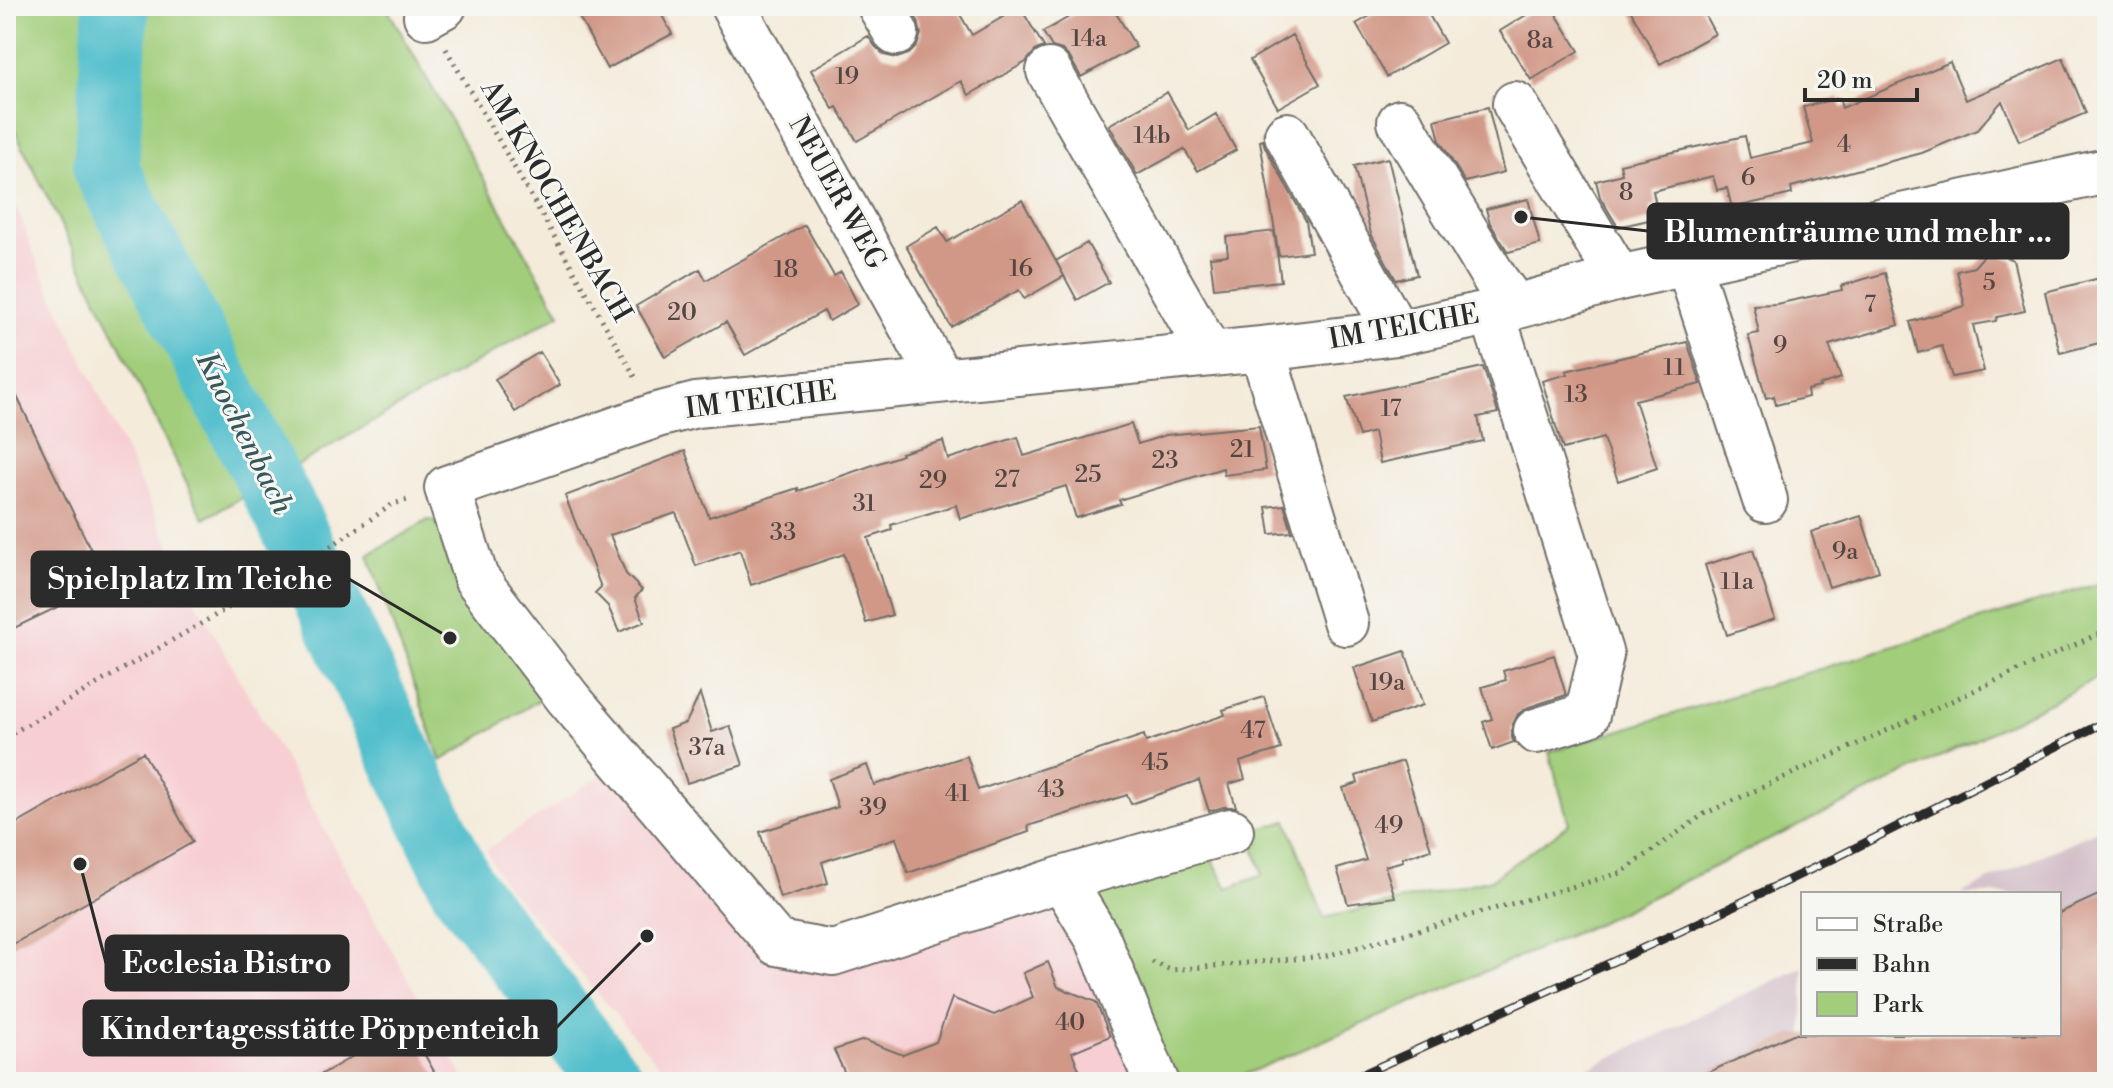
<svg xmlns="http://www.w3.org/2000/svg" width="2113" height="1088" viewBox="0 0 2113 1088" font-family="'Libre Bodoni',serif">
	<rect width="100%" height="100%" fill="#f6f6f2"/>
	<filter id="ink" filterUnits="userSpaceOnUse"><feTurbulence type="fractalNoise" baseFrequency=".0125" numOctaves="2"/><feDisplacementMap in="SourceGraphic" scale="16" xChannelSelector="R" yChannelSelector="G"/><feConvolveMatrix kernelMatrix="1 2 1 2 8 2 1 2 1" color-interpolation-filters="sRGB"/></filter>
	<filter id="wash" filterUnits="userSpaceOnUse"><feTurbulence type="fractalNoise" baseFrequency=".006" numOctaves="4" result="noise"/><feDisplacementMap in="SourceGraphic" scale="32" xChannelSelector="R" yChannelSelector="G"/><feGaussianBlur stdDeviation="1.8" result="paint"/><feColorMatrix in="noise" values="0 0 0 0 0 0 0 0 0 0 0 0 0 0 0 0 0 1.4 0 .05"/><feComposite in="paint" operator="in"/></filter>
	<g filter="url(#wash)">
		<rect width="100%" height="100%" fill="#f4ebda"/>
		<path fill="#f7cfd3" d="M6 180 38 264 197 603 466 1082H6Z
			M608 771 756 948 1089 888 1170 1082H673L503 882 486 850Z"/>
		<path fill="#d2bdc7" d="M2107 825V1082H1558L1803 967V1034H2059V894H1960Z"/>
		<path fill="#a2ce7b" stroke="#667c53" stroke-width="2" d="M6 6H386L560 314 204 519 6 112Z
			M428 520 435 521 544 697 441 761 368 555Z
			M2107 581V673L1981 737 1598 923 1227 1082H1170L1089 888 1204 845 1228 888 1263 875 1251 839 1256 830 1287 821 1324 918 1492 879 1569 824 1549 752Z"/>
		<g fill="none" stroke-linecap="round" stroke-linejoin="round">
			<path stroke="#52bfcc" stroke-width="66" d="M116 6 106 169 288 517 463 888 612 1082"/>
		</g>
		<g id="blocks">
			<path fill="#d19887" d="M573 6H657L672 34 607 69Z
				M918 6H955L972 35 1020 7 1044 47 1036 50 1026 62 969 95 961 81 857 141 837 107 833 109 811 70 868 36 875 46 884 55 897 58 909 54 917 46 921 34 918 21 911 10Z
				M1088 6H1112L1136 47 1081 77 1070 58 1062 50 1052 47 1043 32Z
				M1387 6H1424L1445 43 1387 77 1356 24Z
				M1541 6H1551L1579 51 1531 80 1500 31Z
				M1628 6H1700L1715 34 1660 64Z
				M1292 35 1320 84 1278 108 1250 60Z
				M2063 58 2086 113 2019 141 2002 101 1977 130 1922 153 1791 187 1792 194 1732 208 1727 188 1717 190 1713 176 1653 191 1656 206 1650 207 1653 219 1618 227 1600 197 1596 181 1622 174 1620 164 1745 136 1750 158 1813 143 1803 107 1839 98 1842 108 1950 62 1966 100Z
				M1167 92 1189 130 1216 114 1236 150 1198 171 1184 149 1137 175 1109 125Z
				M1488 107 1504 172 1465 182 1440 141 1435 120Z
				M1263 140 1265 147 1306 221 1311 252 1279 256 1260 141Z
				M1388 158 1417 275 1396 280 1371 234 1354 166Z
				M1528 199 1540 244 1508 252 1490 223 1486 209Z
				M1022 200 1064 276 1024 299 1019 290 951 327 906 246 938 227 947 242Z
				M805 225 834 276 841 272 858 304 829 321 824 311 745 355 726 322 665 357 636 306 700 269 706 280Z
				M1274 231 1281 281 1214 288 1210 257 1228 255 1226 237Z
				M1087 243 1109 282 1077 300 1056 261Z
				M1989 250 2013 260 2025 311 1997 317 1996 321 1973 325 1984 371 1952 377 1942 346 1918 353 1910 322 1965 306 1957 271 1974 267Z
				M1885 273 1899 325 1829 345 1841 378 1819 385 1820 387 1807 390 1808 397 1776 405 1774 396 1766 398 1748 335 1759 333 1753 305 1776 304 1842 290 1841 286Z
				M2107 276V341L2060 353 2045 292Z
				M1687 342 1701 384 1635 400 1657 468 1618 481 1603 438 1563 449 1542 381 1568 374 1566 371Z
				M540 352 560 385 515 412 495 379Z
				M1483 367 1498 413 1478 417 1483 441 1380 463 1374 432 1359 436 1346 397Z
				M6 374 107 583 6 632Z
				M1131 424 1138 444 1166 435 1259 426 1266 470 1224 475 1223 468 1119 500 1121 504 1076 518 1066 486 960 519 956 505 891 525 892 530 868 538 892 615 866 623 844 554 751 585 740 550 696 566 676 513 610 535 626 574 642 590 635 598 644 622 619 632 608 606 595 593 601 587 565 496 685 451 709 517 798 488V491L902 455 901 453 943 441 948 459 1018 437 1024 456Z
				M1284 505 1292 532 1270 534 1266 507Z
				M1861 516 1879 571 1829 587 1811 532Z
				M1753 550 1775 619 1727 635 1705 565Z
				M1405 651 1423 705 1372 722 1354 668Z
				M1554 655 1566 695 1529 707 1518 714 1512 726V738L1514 742 1492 750 1483 722 1492 719 1482 687 1506 680 1503 671Z
				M700 694 712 732 730 726 743 765 687 783 669 729 686 723Z
				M1264 697 1281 749 1240 762 1245 779 1229 784 1236 807H1224L1209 811 1199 780 1131 804 1127 795 1028 826 1029 832 908 873 896 838 822 862 828 883 780 898 760 832 838 807 829 779 867 765 874 785 967 756 978 790 1144 735 1146 742 1225 715 1223 710Z
				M143 752 193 842 6 948V830Z
				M1403 761 1431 849 1402 858 1403 861 1385 866 1395 897 1348 904 1337 869 1366 860 1343 788 1358 783 1356 776Z
				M2107 891V1082H1687L1793 1034H2059V913Z
				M1048 962 1058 987 1096 1002 1110 1036 1072 1052 1084 1082H841L847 1078 834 1050 864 1040 903 1055 936 1042 952 998 994 1015 1033 997 1023 973Z
				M408 1025 440 1082H308Z"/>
		</g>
	</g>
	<g filter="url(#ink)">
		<use href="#blocks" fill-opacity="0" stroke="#716e68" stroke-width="2"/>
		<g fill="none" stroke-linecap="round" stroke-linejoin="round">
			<defs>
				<path id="minor" d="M733 6 941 380
					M880 6 896 33
					M426 16 444 6
					M1049 71 1210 354
					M1515 104 1619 278
					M1400 122 1495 279 1515 307
					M1287 135 1397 333
					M1688 263 1765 500
					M1492 312 1601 655 1587 715 1536 731
					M1262 349 1346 623
					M1231 831 1062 879 833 953 777 943 568 698 476 578 447 488 657 415 696 405 1262 349 1397 333 1515 307 1619 278 2107 171
					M1062 879 1098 939 1156 1081"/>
			</defs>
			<use href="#minor" stroke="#716e68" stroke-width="48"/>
			<path stroke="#716e68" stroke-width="5" stroke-dasharray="2 6" stroke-linecap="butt" d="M446 49 637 380
				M6 737 257 591 334 544 393 504 411 499
				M1152 962 1171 970 1326 956 1621 873 1704 814 2107 630"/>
			<use href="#minor" stroke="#fff" stroke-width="44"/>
			<defs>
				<path id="rail" d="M1345 1082 1681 931 1837 857 2107 721"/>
			</defs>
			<use href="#rail" stroke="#2b2b2b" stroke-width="9"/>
			<use href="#rail" stroke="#f6f6f2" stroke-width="6" stroke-dasharray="18" stroke-linecap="butt"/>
		</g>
	</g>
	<g text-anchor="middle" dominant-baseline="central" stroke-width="6" stroke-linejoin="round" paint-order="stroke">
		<g font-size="24" fill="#544642">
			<text x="1089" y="39">14a</text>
			<text x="1540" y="41">8a</text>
			<text x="847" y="77">19</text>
			<text x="1152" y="136">14b</text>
			<text x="1844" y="145">4</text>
			<text x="1748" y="178">6</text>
			<text x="1626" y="193">8</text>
			<text x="1021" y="269">16</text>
			<text x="786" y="270">18</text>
			<text x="1989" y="283">5</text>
			<text x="1870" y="305">7</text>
			<text x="682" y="313">20</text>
			<text x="1780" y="346">9</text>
			<text x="1674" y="368">11</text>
			<text x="1576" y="395">13</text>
			<text x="1391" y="409">17</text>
			<text x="1242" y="450">21</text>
			<text x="1165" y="461">23</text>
			<text x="1088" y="475">25</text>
			<text x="1007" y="480">27</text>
			<text x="933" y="481">29</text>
			<text x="864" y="504">31</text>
			<text x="783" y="533">33</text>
			<text x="1845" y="552">9a</text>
			<text x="1737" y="582">11a</text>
			<text x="1387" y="683">19a</text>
			<text x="1253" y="731">47</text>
			<text x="707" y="748">37a</text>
			<text x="1155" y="763">45</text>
			<text x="1051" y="790">43</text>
			<text x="957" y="794">41</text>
			<text x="873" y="808">39</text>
			<text x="1389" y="826">49</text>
			<text x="1070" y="1023">40</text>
		</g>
		<g font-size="28" fill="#2b2b2b" stroke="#f6f6f2">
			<text transform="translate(837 193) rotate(61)">NEUER WEG</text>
			<text transform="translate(556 201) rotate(60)">AM KNOCHENBACH</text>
			<text transform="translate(1404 327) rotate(-10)">IM TEICHE</text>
			<text transform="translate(761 400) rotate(-7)">IM TEICHE</text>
		</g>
		<g font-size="30" font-style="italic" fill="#37575b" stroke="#f6f6f2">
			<text transform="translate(244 433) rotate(63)">Knochenbach</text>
		</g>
	</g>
	<path fill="none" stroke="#2b2b2b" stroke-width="3" d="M1521 217L1648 231M450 638L349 579M80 864L106 963M647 936L556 1028"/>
	<g fill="#2b2b2b" stroke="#f6f6f2" stroke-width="3">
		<circle cx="1521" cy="217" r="8"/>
		<circle cx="450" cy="638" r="8"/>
		<circle cx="80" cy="864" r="8"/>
		<circle cx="647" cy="936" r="8"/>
	</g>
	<g fill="#2b2b2b" stroke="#2b2b2b" stroke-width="3">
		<rect x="1648" y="204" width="420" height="54" rx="8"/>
		<rect x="32" y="552" width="317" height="54" rx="8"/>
		<rect x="106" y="936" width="242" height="54" rx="8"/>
		<rect x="84" y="1001" width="472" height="54" rx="8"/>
	</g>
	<g font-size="30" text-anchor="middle" font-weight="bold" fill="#fff">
		<text x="1858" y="242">Blumenträume und mehr ...</text>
		<text x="190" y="589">Spielplatz Im Teiche</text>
		<text x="227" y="973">Ecclesia Bistro</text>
		<text x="320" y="1039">Kindertagesstätte Pöppenteich</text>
	</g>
	<rect width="2113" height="1088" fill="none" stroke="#f6f6f2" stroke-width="32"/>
	<rect x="1801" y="892" width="260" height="144" fill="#f6f6f2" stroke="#a5a5a2" stroke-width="2"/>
	<rect x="1817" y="918" width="40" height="12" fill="#ffffff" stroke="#a5a5a2" stroke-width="2"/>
	<text x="1873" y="932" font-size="24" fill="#2b2b2b">Straße</text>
	<rect x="1817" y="958" width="40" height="12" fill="#2b2b2b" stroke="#a5a5a2" stroke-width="2"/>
	<text x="1873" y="972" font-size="24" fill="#2b2b2b">Bahn</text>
	<rect x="1817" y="992" width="40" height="24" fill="#a2ce7b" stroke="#a5a5a2" stroke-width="2"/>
	<text x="1873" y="1012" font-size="24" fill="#2b2b2b">Park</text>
	<path d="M1805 88v12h112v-12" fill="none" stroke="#2b2b2b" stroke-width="4"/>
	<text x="1817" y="88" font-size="24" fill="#2b2b2b" stroke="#f6f6f2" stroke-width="6" paint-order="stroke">20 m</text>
</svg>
